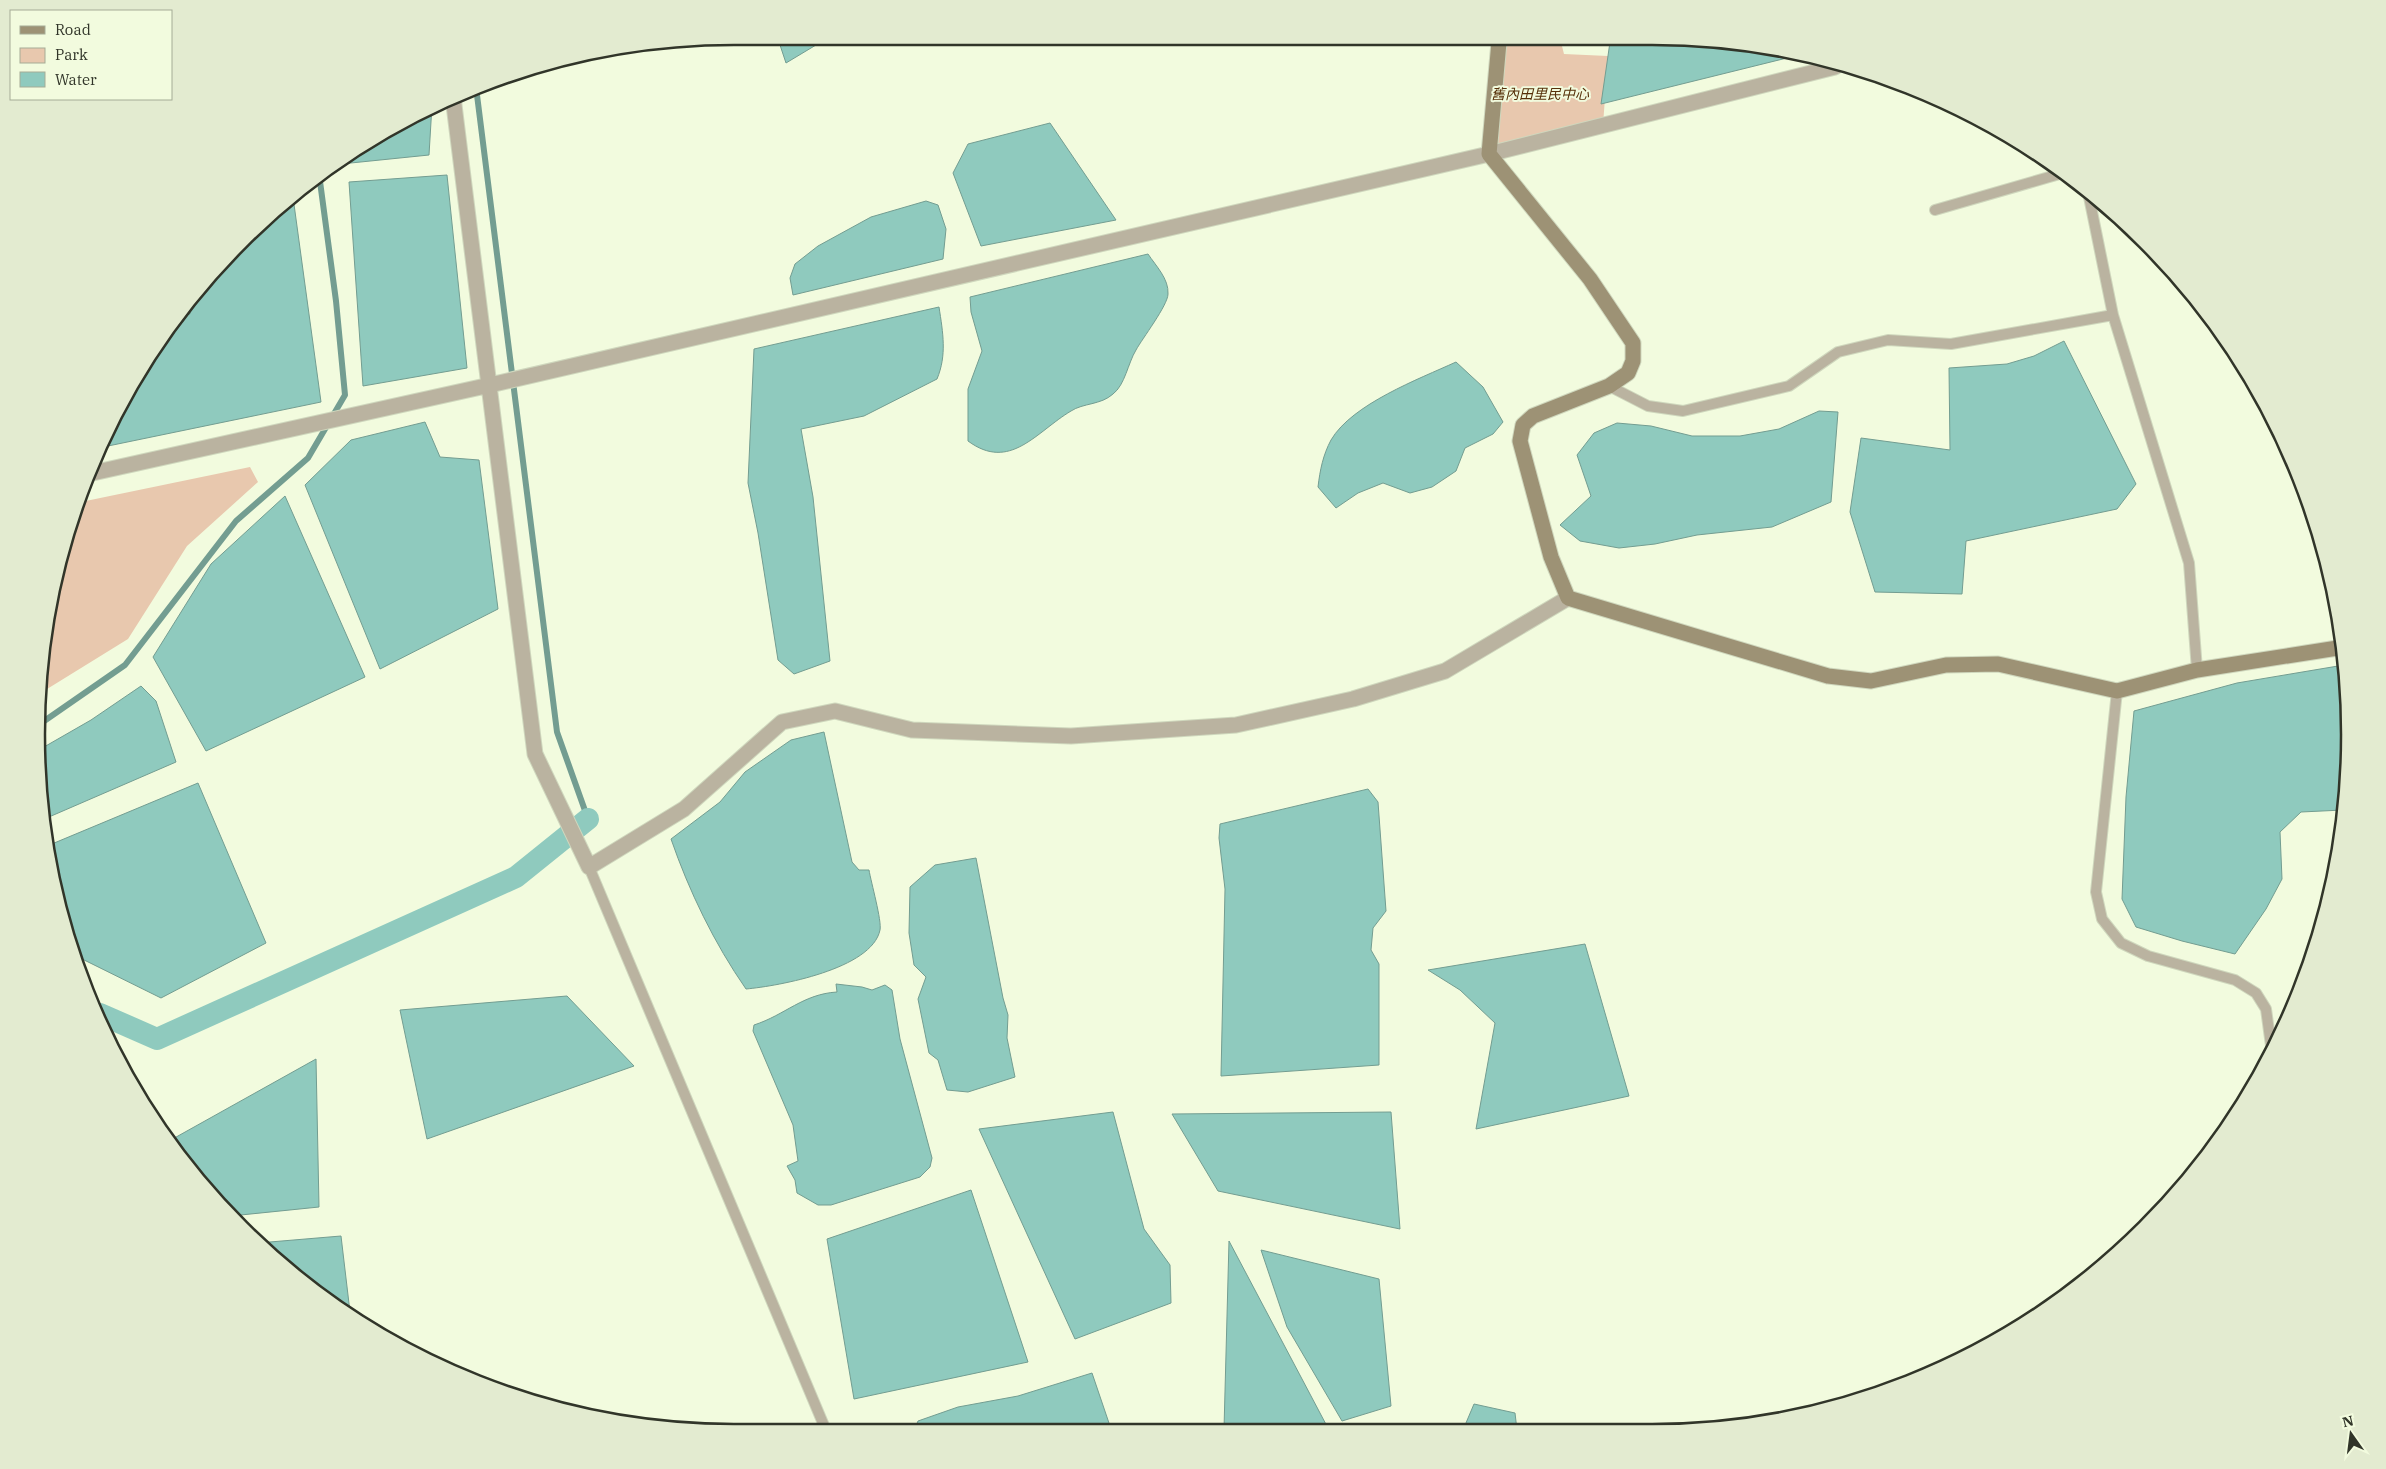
<svg xmlns="http://www.w3.org/2000/svg" width="2386" height="1469" viewBox="0 0 2386 1469" font-family="'IBM Plex Serif','Noto Sans TC',serif">
	<rect width="100%" height="100%" fill="#f2fbde"/>
	<path fill="#e8c8ae" d="M1499 42H1561L1564 54 1608 56 1603 125 1489 154Z
		M250 467 258 482 187 546 128 639 39 694 42 643 76 503Z"/>
	<path fill="#8fcabe" stroke="#739d91" d="M779 42H821L786 63Z
		M1610 42H1742L1795 56 1601 104Z
		M432 105 429 155 341 164 340 161Z
		M1050 123 1116 220 981 246 953 173 968 144Z
		M447 175 467 368 363 386 349 182Z
		M293 197 321 402 108 446 103 439 108 425 177 315 190 314V300Z
		M926 201 938 205 946 229 943 259 793 295 790 278 795 264 818 246 871 217Z
		M1148 254C1156 266 1169 279 1168 294 1168 305 1142 339 1136 350 1128 363 1125 385 1113 394 1101 405 1083 403 1071 411 1036 432 1010 472 968 441V389L982 351 971 312 970 297Z
		M939 307C943 333 947 355 937 379L864 416 801 429 813 497 830 661 794 674 778 660 758 533 748 483 754 349Z
		M2064 341 2136 484 2117 509 1966 541 1962 594 1875 592 1850 512 1861 438 1950 450 1949 368 2007 364 2034 356Z
		M1456 362 1483 387 1503 422 1493 434 1465 448 1456 471 1432 487 1410 493 1383 483 1358 493 1336 508 1318 487C1320 470 1323 455 1331 440 1352 404 1419 379 1456 362Z
		M1819 411 1838 412 1831 502 1772 527 1697 535 1655 544 1619 548 1580 541 1560 525 1591 496 1577 455 1594 433 1617 423 1651 426 1692 436H1740L1779 429Z
		M425 422 440 457 479 460 498 609 380 669 305 485 351 440Z
		M285 496 365 677 206 751 153 657 211 564Z
		M2344 665 2348 780 2343 810 2301 812 2280 832 2282 879 2266 909 2235 954 2182 941 2136 927 2122 899 2126 797 2134 711 2237 683Z
		M141 686 156 701 176 762 42 820 37 751 91 720Z
		M824 732 852 862 859 870H869C871 882 882 921 880 930 872 969 779 986 746 989 714 943 689 891 671 839L720 802 745 772 791 740Z
		M198 783 266 943 161 998 72 954 47 846Z
		M1368 789 1378 802 1386 911 1373 928 1371 950 1379 964V1065L1221 1076 1225 889 1219 838 1220 824Z
		M976 858 1003 998 1008 1015 1007 1038 1015 1077 968 1092 947 1090 938 1060 929 1053 918 999 926 977 914 965 909 933 910 887 935 865Z
		M1585 944 1629 1096 1476 1129 1495 1023 1460 990 1428 970Z
		M836 984 862 987 872 990 885 985 892 990 900 1039 932 1158 930 1167 920 1177 831 1205H818L797 1193 795 1180 787 1166 798 1161 793 1125 753 1031 754 1025C785 1015 803 994 837 992Z
		M567 996 634 1066 427 1139 400 1010Z
		M316 1059 319 1207 231 1216 169 1141Z
		M1113 1112 1144 1229 1170 1265 1171 1303 1075 1339 979 1129Z
		M1391 1112 1400 1229 1218 1191 1172 1114Z
		M971 1190 1028 1362 854 1399 827 1239Z
		M341 1236 350 1312 310 1289 258 1243Z
		M1229 1241 1329 1430 1224 1429Z
		M1261 1250 1379 1279 1391 1406 1342 1421 1287 1327Z
		M1092 1373 1111 1429 915 1428 918 1421 958 1407 1018 1396Z
		M1474 1404 1515 1413 1517 1430H1463Z"/>
	<g fill="none" stroke-linecap="round" stroke-linejoin="round">
		<path stroke="#739d91" stroke-width="6" d="M476 87 557 732 588 819
			M37 726 125 665 236 521 308 458 345 395 336 301 319 174"/>
		<path stroke="#8fcabe" stroke-width="22" d="M100 1014 157 1039 516 877 588 819"/>
		<defs>
			<path id="lane" d="M2088 192 2113 315 2189 563 2197 670
				M1935 210 2063 173
				M1609 386 1648 406 1683 411 1789 386 1838 352 1888 340 1951 344 2113 315
				M2117 691 2096 892 2102 919 2121 943 2148 956 2235 980 2256 993 2266 1009 2272 1053
				M589 867 825 1428"/>
			<path id="street" d="M453 97 535 754 589 867 684 809 782 722 835 711 912 730 1071 736 1236 725 1353 699 1445 671 1568 598
				M88 474 490 385 1489 154 1835 67"/>
			<path id="secondary" d="M1499 42 1489 154 1590 279 1633 343V361L1628 373 1609 386 1533 416 1523 425 1520 441 1551 557 1568 598 1828 676 1871 681 1946 665 1998 664 2117 691 2197 670 2344 647"/>
		</defs>
		<use href="#lane" stroke="#cfd7bd" stroke-width="12"/>
		<use href="#street" stroke="#cfd7bd" stroke-width="17"/>
		<use href="#secondary" stroke="#cfd7bd" stroke-width="17"/>
		<use href="#lane" stroke="#bab3a0" stroke-width="10"/>
		<use href="#street" stroke="#bab3a0" stroke-width="15"/>
		<use href="#secondary" stroke="#9d9275" stroke-width="15"/>
	</g>
	<g text-anchor="middle" dominant-baseline="central" stroke-width="4" stroke-linejoin="round" paint-order="stroke">
		<g font-size="14" font-style="italic" fill="#563009" stroke="#f2fbde">
			<text x="1540" y="94">舊內田里民中心</text>
		</g>
	</g>
	<path d="M0 0H2386V1469H0ZM734 45H1652A689 689 0 0 1 2341 734V735A689 689 0 0 1 1652 1424H734A689 689 0 0 1 45 735V734A689 689 0 0 1 734 45Z" fill="#e3ebd0" fill-rule="evenodd"/>
	<path fill="none" stroke="#313529" stroke-width="2.5" d="M734 45H1652A689 689 0 0 1 2341 734V735A689 689 0 0 1 1652 1424H734A689 689 0 0 1 45 735V734A689 689 0 0 1 734 45Z"/>
	<rect x="10" y="10" width="162" height="90" fill="#f2fbde" stroke="#a5ac96"/>
	<rect x="20" y="26" width="25" height="8" fill="#9d9275" stroke="#a5ac96"/>
	<text x="55" y="35" font-size="15" fill="#313529">Road</text>
	<rect x="20" y="48" width="25" height="15" fill="#e8c8ae" stroke="#a5ac96"/>
	<text x="55" y="60" font-size="15" fill="#313529">Park</text>
	<rect x="20" y="72" width="25" height="15" fill="#8fcabe" stroke="#a5ac96"/>
	<text x="55" y="85" font-size="15" fill="#313529">Water</text>
	<g transform="translate(2351 1434) rotate(346)" stroke="#f2fbde" stroke-width="4" paint-order="stroke">
	<path d="M0-4L9 19L0 12L-9 19Z" fill="#313529"/>
	<text y="-8" font-size="14" font-weight="bold" text-anchor="middle" fill="#313529">N</text>
	</g>
</svg>
